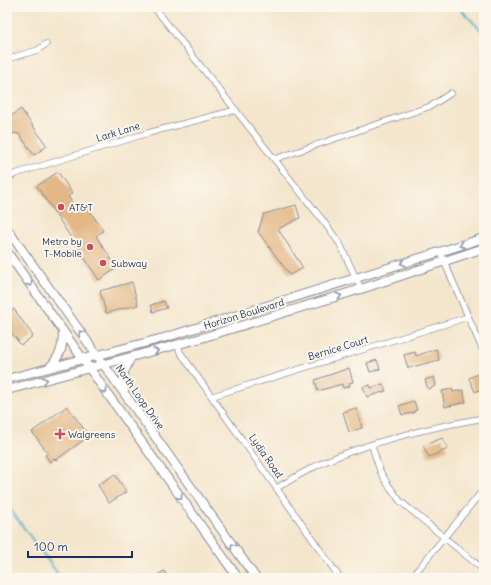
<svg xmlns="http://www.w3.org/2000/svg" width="491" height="585" viewBox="0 0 491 585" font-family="Delius,sans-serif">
	<rect width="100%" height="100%" fill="#fbf7ec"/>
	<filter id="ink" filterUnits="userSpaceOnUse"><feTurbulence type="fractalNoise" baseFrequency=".025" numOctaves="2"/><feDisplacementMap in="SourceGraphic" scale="8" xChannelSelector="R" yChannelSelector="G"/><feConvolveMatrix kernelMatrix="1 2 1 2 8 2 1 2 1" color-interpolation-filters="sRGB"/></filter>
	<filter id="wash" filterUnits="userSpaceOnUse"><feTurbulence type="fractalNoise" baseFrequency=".012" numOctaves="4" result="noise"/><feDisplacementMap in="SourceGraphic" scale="16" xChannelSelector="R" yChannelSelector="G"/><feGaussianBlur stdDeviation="0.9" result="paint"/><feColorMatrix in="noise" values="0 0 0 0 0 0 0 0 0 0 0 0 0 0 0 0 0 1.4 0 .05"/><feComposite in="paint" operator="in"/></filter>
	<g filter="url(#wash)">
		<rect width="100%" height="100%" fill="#f4e6cd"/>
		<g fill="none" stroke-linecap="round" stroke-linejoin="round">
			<path stroke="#49b1c8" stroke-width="2" d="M458 7 484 33
				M7 505 61 578"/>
		</g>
		<g id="blocks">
			<path fill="#e3b886" d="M21 109 47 146 34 155 19 134 12 133 7 137V119Z
				M58 172 72 193 68 196 77 211 86 205 103 231 96 236 117 268 99 280 37 186Z
				M296 205 300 218 278 229 303 268 290 275 258 232 264 214Z
				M132 282 138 305 106 313 100 291Z
				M164 301 167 308 153 312 151 305Z
				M14 309 33 336 21 345 7 327V314Z
				M436 349 439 360 408 368 404 355 415 352 416 356Z
				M377 360 380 369 370 372 367 363Z
				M349 368 353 382 349 383 350 386 343 388 342 384 318 391 315 380Z
				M480 373 484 383V388L475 392 469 378Z
				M434 377 436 386 428 389 425 380Z
				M383 384 386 391 367 397 363 387 370 385 371 388Z
				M452 389 453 392 463 390 466 402 445 407 442 391Z
				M414 401 417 410 414 411V413L402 415 399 406Z
				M67 406 89 436 56 460 54 458 50 462 45 455 48 453 32 432Z
				M356 408 362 428 349 432 343 412Z
				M442 438 448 449 429 457 423 446Z
				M115 474 126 492 109 503 98 485Z
				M164 571 169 578H153Z"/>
		</g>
	</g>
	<g filter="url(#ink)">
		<use href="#blocks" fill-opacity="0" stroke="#888a96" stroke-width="1"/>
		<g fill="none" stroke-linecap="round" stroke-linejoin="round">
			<defs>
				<path id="street" d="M154 7 324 222 340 244 361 289
					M7 59 38 50 46 44
					M275 159 431 106 451 93
					M7 179 15 174 148 133 236 110
					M440 252 484 353
					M178 345 180 352 340 578
					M213 396 468 317
					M372 446 380 471 387 483 400 501 484 570
					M277 488C295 477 312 467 331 459 380 439 432 427 484 418
					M411 578 484 489"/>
				<path id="secondary" d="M7 229 256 578
					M7 252 238 578
					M49 368C61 355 63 348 63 331
					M7 379 167 337 484 238
					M7 390 198 339 361 289 484 248
					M124 391V372L130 359"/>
			</defs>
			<use href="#street" stroke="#888a96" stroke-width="7"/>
			<use href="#secondary" stroke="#888a96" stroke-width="10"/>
			<use href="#street" stroke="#fff" stroke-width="5.5"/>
			<use href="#secondary" stroke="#fff" stroke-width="8"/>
		</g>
		<defs><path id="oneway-chevron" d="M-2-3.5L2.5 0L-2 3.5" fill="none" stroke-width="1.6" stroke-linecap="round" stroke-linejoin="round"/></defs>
		<g stroke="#8d97ae">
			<use href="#oneway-chevron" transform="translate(462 245) rotate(162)"/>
			<use href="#oneway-chevron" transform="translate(403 263) rotate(163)"/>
			<use href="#oneway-chevron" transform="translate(30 284) rotate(55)"/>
			<use href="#oneway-chevron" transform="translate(339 296) rotate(-17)"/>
			<use href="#oneway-chevron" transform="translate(81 333) rotate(-127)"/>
			<use href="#oneway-chevron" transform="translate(156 351) rotate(-16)"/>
			<use href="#oneway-chevron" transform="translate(45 380) rotate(-14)"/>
			<use href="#oneway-chevron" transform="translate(105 391) rotate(55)"/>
			<use href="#oneway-chevron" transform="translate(180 497) rotate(55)"/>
			<use href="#oneway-chevron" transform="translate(233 546) rotate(-125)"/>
		</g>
	</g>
	<g fill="#d1495b" stroke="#fbf7ec" stroke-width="1.5">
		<circle cx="61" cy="207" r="4"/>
		<circle cx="90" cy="247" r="4"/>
		<circle cx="103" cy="263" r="4"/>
		<path d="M58 428h4v4h4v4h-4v4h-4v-4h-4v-4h4z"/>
	</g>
	<g text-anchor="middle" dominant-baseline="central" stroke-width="4" stroke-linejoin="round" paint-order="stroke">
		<g font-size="10" fill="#1b2f5e" stroke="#fbf7ec">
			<text transform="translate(118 132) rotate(-17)">Lark Lane</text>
			<text transform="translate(244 314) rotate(-17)">Horizon Boulevard</text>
			<text transform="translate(338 348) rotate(-17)">Bernice Court</text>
			<text transform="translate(140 397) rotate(55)">North Loop Drive</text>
			<text transform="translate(266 456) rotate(55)">Lydia Road</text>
		</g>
		<g font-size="10" fill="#1b2f5e" stroke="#fbf7ec" text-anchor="start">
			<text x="69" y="207">AT&amp;T</text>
			<text x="82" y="241" text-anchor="end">Metro by<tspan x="82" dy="12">T-Mobile</tspan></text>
			<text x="111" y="263">Subway</text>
			<text x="68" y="434">Walgreens</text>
		</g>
	</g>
	<rect width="491" height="585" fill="none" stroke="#fbf7ec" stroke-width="24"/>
	<path d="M28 551v6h104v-6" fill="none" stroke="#1b2f5e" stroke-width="2"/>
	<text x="34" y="551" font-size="12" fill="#1b2f5e" stroke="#fbf7ec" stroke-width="3" paint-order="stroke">100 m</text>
</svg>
